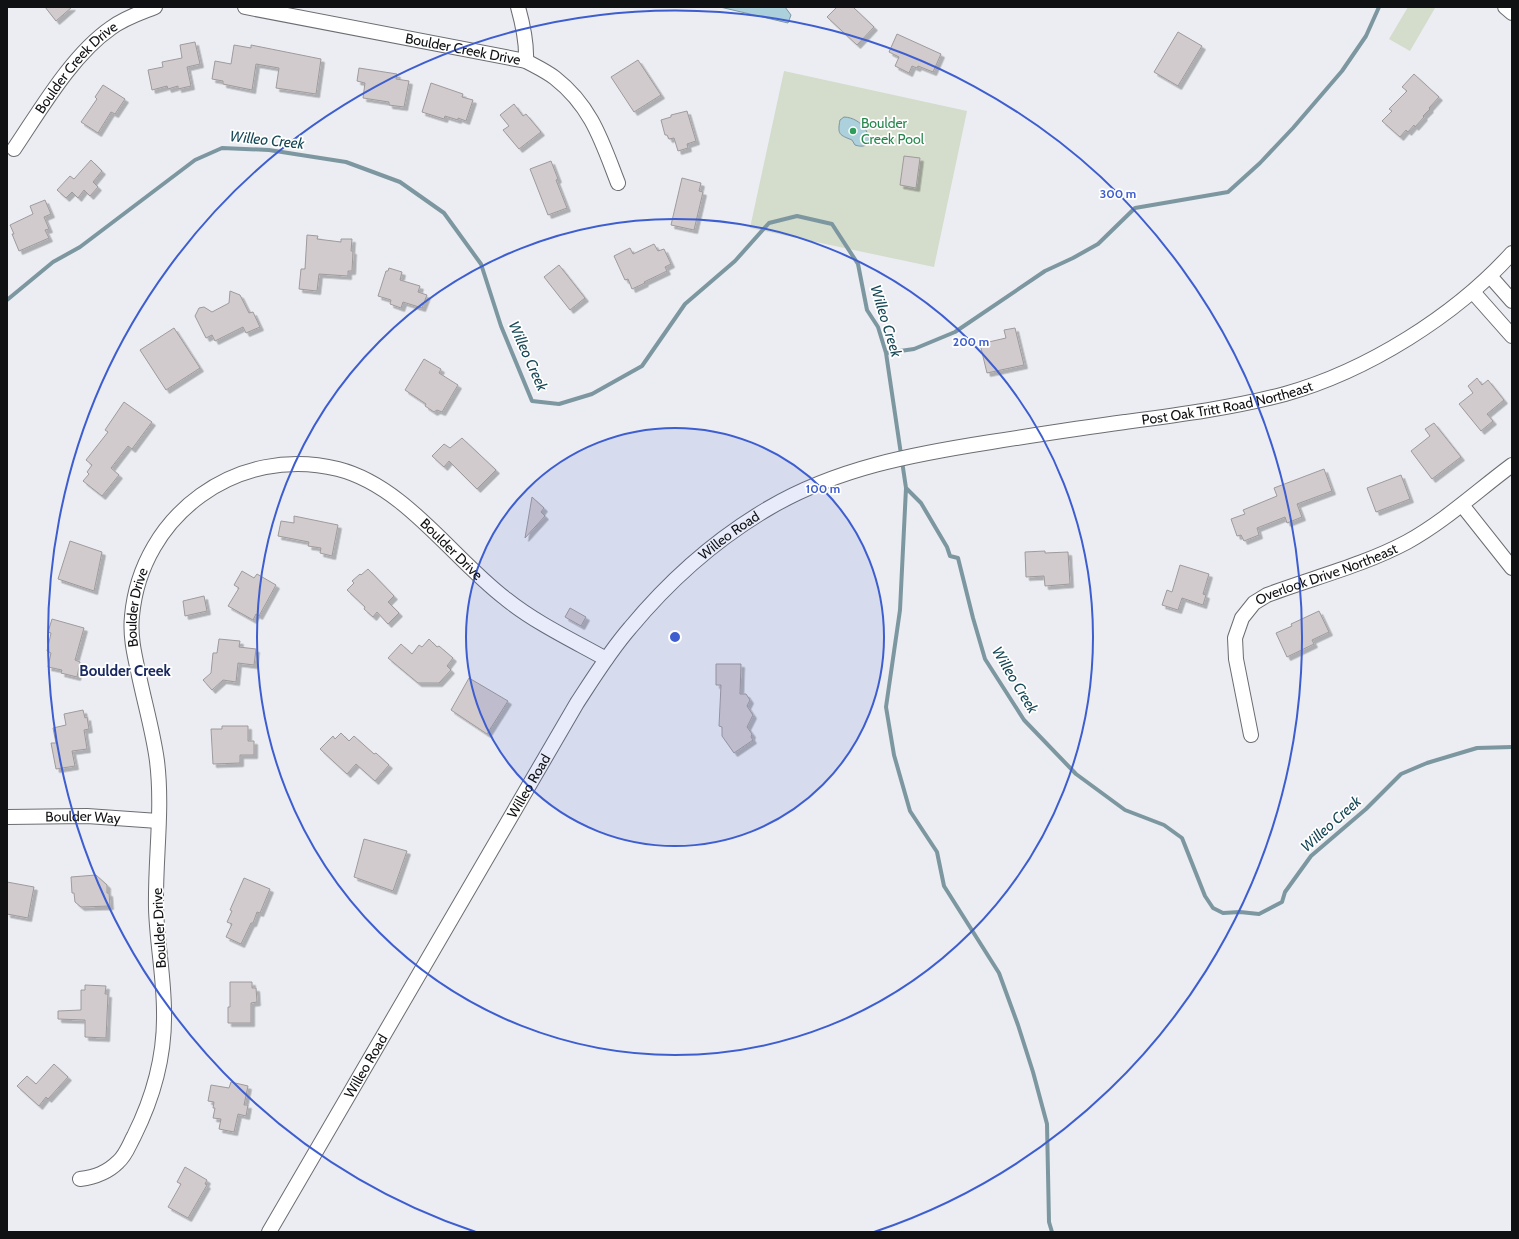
<svg xmlns="http://www.w3.org/2000/svg" width="1519" height="1239" viewBox="0 0 1519 1239" font-family="Cabin,sans-serif">
	<defs>
		<filter id="shadow"><feDropShadow dx="3.5" dy="3.5" stdDeviation="0" flood-color="#0004"/></filter>
	</defs>
	<rect width="100%" height="100%" fill="#ebedf2"/>
	<path fill="#d4dccb" d="M1408 7 1435 8 1410 51 1389 39Z
		M784 71 967 111 934 267 750 228Z"/>
	<path fill="#acd0dc" stroke="#7d97a0" d="M720 7H785L791 15 788 23Z
		M844 117C869 118 879 153 855 145L852 140C840 135 837 135 840 120Z"/>
	<g fill="none" stroke-linecap="round" stroke-linejoin="round">
		<path stroke="#7d97a0" stroke-width="4" d="M7 300 53 262 80 247 195 160 222 148 269 150 346 162 400 182 444 213 481 264 501 326 532 401 559 404 592 394 642 366 685 304 735 261 769 223 797 216 832 224 858 264 867 310 878 327 886 353 906 488 921 503 947 547 950 556 958 558 973 618 985 659 1024 720 1076 774 1125 810 1164 825 1182 838 1205 896 1213 908 1223 913 1240 912 1259 914 1282 902 1285 892 1311 856 1366 809 1401 774 1427 763 1477 748 1512 747
			M886 353 914 349 955 332 1045 271 1073 258 1098 244 1135 208 1228 192 1260 163 1293 128 1342 71 1366 36 1379 7
			M906 488 900 610 886 707 894 755 910 811 937 852 944 886 999 973 1018 1025 1033 1072 1047 1124 1049 1222 1052 1232"/>
	</g>
	<path fill="#d1cbcd" stroke="#9f9a9b" filter="url(#shadow)" d="M45 7H72L56 21Z
		M837 7H853L874 27 857 45 827 17Z
		M1178 32 1202 46 1178 86 1154 72Z
		M897 34 941 54 933 72 918 66 917 68 912 66 909 73 895 66 899 57 889 52Z
		M195 42 200 64 187 67 191 86 178 89V86L168 89 167 86 152 90 148 70 163 67 162 62 182 58 180 45Z
		M234 45 251 48V45L321 59 316 94 276 88 279 68 256 64 252 90 223 84V81L212 79 215 61 231 64Z
		M638 60 661 95 634 112 611 77Z
		M359 68 397 74 396 79 409 81 404 107 389 105V102L363 98 365 83 357 81Z
		M1414 74 1439 97 1429 108 1430 109 1423 116 1424 117 1415 127 1414 125 1408 132 1406 130 1400 137 1382 121 1392 111 1389 109 1407 91 1402 87Z
		M431 83 463 94 462 97 473 100 466 121 458 118V120L445 116 444 119 422 112Z
		M103 85 125 99 115 114 111 112 98 133 81 122 97 99 95 97Z
		M514 104 523 116 526 114 541 132 519 149 503 130 509 126 500 115Z
		M687 111 696 141 687 144 688 148 678 151 674 138 669 139 667 135H665L661 120 671 117V115Z
		M904 156 920 158 916 188 900 185Z
		M91 160 102 171 93 182 98 187 90 196 84 190 78 198 72 192 66 198 57 190 70 176 74 179Z
		M551 161 558 179 556 180 567 208 548 215 530 169Z
		M682 178 701 183 699 191 703 192 694 230 671 225Z
		M45 200 51 214 44 217 49 229 45 230 49 238 19 251 12 234H14L10 225 33 214 30 206Z
		M307 235 318 236 317 239 341 242V239H352L351 251H353L352 271H348V276L319 274 317 291 299 289 301 269H305Z
		M654 244 658 251 664 249 671 264 665 267 667 271 644 282 645 283 632 289 628 279 625 280 614 256 630 248 633 254Z
		M559 265 585 298 570 310 544 277Z
		M389 268 402 272 400 280 420 286 418 292 427 295 422 308 403 302 401 308 390 304 391 300 378 296 386 271H388Z
		M230 291 240 295 249 313 253 312 260 327 246 333 243 327 215 341 212 335 206 338 195 316 199 308 204 307 212 312 229 303Z
		M174 328 200 368 166 390 140 350Z
		M1015 328 1024 365 987 373 980 344 1006 338 1004 330Z
		M424 359 441 369 439 373 458 385 442 412 437 410 434 412 425 406 426 404 405 390Z
		M1477 378 1482 385 1488 380 1504 400 1487 414 1493 421 1481 431 1459 404 1473 393 1468 386Z
		M124 402 152 422 132 449 128 446 111 468 119 475 102 496 83 481 89 474 87 472 92 465 86 460 108 432 105 430Z
		M1434 423 1461 457 1432 479 1411 451 1430 436 1425 429Z
		M462 438 496 470 477 489 449 461 444 467 432 456 444 444 450 448Z
		M1324 469 1332 491 1297 504 1302 517 1287 523 1285 517 1257 528 1259 535 1244 541 1241 535 1237 536 1231 519 1245 514 1243 510 1277 496 1274 488Z
		M1401 475 1410 499 1376 512 1367 488Z
		M532 497 544 508 541 512 545 516 525 538Z
		M294 516 338 525 332 556 320 553 321 548 308 546 309 542 278 536 281 521 294 523Z
		M70 541 102 552 94 591 58 579Z
		M1045 551V553L1068 552 1070 584 1045 586 1044 576 1026 577 1025 552Z
		M1180 565 1209 574 1203 594 1206 595 1203 605 1182 598 1178 610 1162 605 1167 590 1172 592Z
		M368 569 394 596 388 602 399 613 388 624 377 612 373 617 364 609 365 607 347 590 354 583 352 581 360 574 361 575Z
		M242 571 254 578 257 574 276 585 259 616 256 614 253 620 228 606 239 588 234 585Z
		M204 596 207 611 185 616 183 601Z
		M570 608 586 617 581 626 565 617Z
		M1319 611 1329 632 1312 640 1314 644 1287 657 1276 633 1292 626 1291 624Z
		M52 619 84 628 75 660 80 662 77 677 61 673 62 670 48 667 51 653 47 651 51 633 48 632Z
		M219 639 240 641 239 647 256 649 254 665 238 663 236 682 223 680 212 690 203 680 211 673 213 653H217Z
		M429 639 437 647 439 646 453 658 447 666 451 670 439 683H418L388 658 401 644 412 654 419 645 422 647Z
		M716 664H741L740 694H746L750 700 747 706 753 715 747 727 752 734 751 737 753 740 734 753 722 736V727L719 726 721 685H716Z
		M469 678 508 701 487 734 451 710Z
		M83 710 85 718 87 717 89 729 84 730 87 749 72 751 75 766 56 769 51 743H56L53 728 66 725 64 714Z
		M222 726H248V741H254V755H240V763L213 764 211 729H222Z
		M341 733 349 741 354 736 374 754 376 753 389 765 375 781 356 764 347 774 320 749 333 736 335 739Z
		M364 839 407 851 393 891 354 877Z
		M96 875 107 885V893H109L110 906 81 907 75 902 74 893H72L71 877Z
		M244 878 270 889 260 913 257 912 253 923H251L241 944 226 937 232 924 227 922 232 911 230 910Z
		M7 882 34 887 28 918 7 914Z
		M230 982H252V988H256L257 1002 251 1003V1023H228V1007H230Z
		M85 985 106 986 105 994H108L106 1038 85 1037V1020L58 1019V1011L81 1010V990H85Z
		M54 1064 68 1077 48 1099 46 1097 39 1106 17 1086 27 1076 36 1084Z
		M231 1082 248 1086 244 1105H248L246 1116 238 1114 234 1132 219 1129 221 1119 213 1118 215 1108H213L214 1102 208 1101 211 1085 229 1088Z
		M185 1167 207 1180 205 1184 207 1185 188 1218 168 1207 181 1184 177 1182Z"/>
	<g fill="none" stroke-linecap="round" stroke-linejoin="round">
		<defs>
			<g id="minor">
				<path id="s1" d="M245 7 526 61C535 66 546 71 555 78 592 107 602 142 618 183"/>
				<path d="M518 7C523 25 527 42 526 61"/>
				<path d="M1505 7 1512 13"/>
				<path id="s2" d="M14 149C41 109 72 55 111 28 124 18 140 13 155 7"/>
				<path d="M1490 276 1512 301"/>
				<path d="M1473 292 1512 336"/>
				<path d="M1462 505 1512 568"/>
				<path id="s3" d="M1251 735 1236 659 1235 638 1242 618 1254 603 1267 595C1312 578 1364 565 1407 542 1445 521 1477 491 1512 465"/>
				<path id="s4" d="M7 817 87 816 158 821"/>
				<path id="s5" d="M80 1179C95 1177 107 1173 118 1162 126 1155 129 1145 134 1136 153 1098 165 1055 164 1012 164 977 157 943 156 908 155 859 163 810 157 761 153 731 144 701 138 671 134 653 130 635 132 616 141 515 238 444 338 469 405 486 452 558 506 599 536 623 572 640 606 659"/>
				<path id="s6" d="M269 1232 577 703C594 677 610 651 630 628 669 581 716 539 769 508 837 468 914 454 991 442 1035 435 1080 428 1125 422 1178 415 1232 408 1285 394 1367 371 1455 316 1512 253"/>
			</g>
		</defs>
		<use href="#minor" stroke="#6b6d71" stroke-width="16"/>
		<use href="#minor" stroke="#fff" stroke-width="14"/>
	</g>
	<circle cx="675" cy="637" r="209" fill="#3e5ed0" fill-opacity=".12"/>
	<g fill="none" stroke="#3e5ed0" stroke-width="2">
		<circle cx="675" cy="637" r="209"/>
		<circle cx="675" cy="637" r="418"/>
		<path d="M476 1232A627 627 0 1 1 874 1232"/>
	</g>
	<circle fill="#2e9e5b" stroke="#fff" stroke-width="1.5" cx="853" cy="131" r="4"/>
	<g text-anchor="middle" dominant-baseline="central" stroke-width="3.5" stroke-linejoin="round" paint-order="stroke">
		<g font-size="14" fill="#101113" stroke="#fff">
			<text stroke="none"><textPath href="#s1" startOffset="222">Boulder Creek Drive</textPath></text>
			<text stroke="none"><textPath href="#s2" startOffset="103">Boulder Creek Drive</textPath></text>
			<text stroke="none"><textPath href="#s6" startOffset="1361">Post Oak Tritt Road Northeast</textPath></text>
			<text stroke="none"><textPath href="#s6" startOffset="840">Willeo Road</textPath></text>
			<text stroke="none"><textPath href="#s5" startOffset="1029">Boulder Drive</textPath></text>
			<text stroke="none"><textPath href="#s3" startOffset="217">Overlook Drive Northeast</textPath></text>
			<text stroke="none"><textPath href="#s5" startOffset="610">Boulder Drive</textPath></text>
			<text stroke="none"><textPath href="#s6" startOffset="516">Willeo Road</textPath></text>
			<text stroke="none"><textPath href="#s4" startOffset="76">Boulder Way</textPath></text>
			<text transform="translate(159 928) rotate(-93)">Boulder Drive</text>
			<text stroke="none"><textPath href="#s6" startOffset="192">Willeo Road</textPath></text>
		</g>
		<g font-size="14" fill="#27864d" stroke="#fff" text-anchor="start">
			<text x="861" y="123">Boulder<tspan x="861" dy="16">Creek Pool</tspan></text>
		</g>
		<g font-size="15" font-style="italic" fill="#164856" stroke="#fff">
			<text transform="translate(267 140) rotate(6)">Willeo Creek</text>
			<text transform="translate(886 321) rotate(73)">Willeo Creek</text>
			<text transform="translate(528 356) rotate(66)">Willeo Creek</text>
			<text transform="translate(1015 680) rotate(59)">Willeo Creek</text>
			<text transform="translate(1331 824) rotate(-42)">Willeo Creek</text>
		</g>
		<g font-size="15" font-weight="bold" fill="#1a2a61" stroke="#fff">
			<text x="125" y="671">Boulder Creek</text>
		</g>
	</g>
	<circle cx="675" cy="637" r="6" fill="#3e5ed0" stroke="#fff" stroke-width="2"/>
	<g font-size="12" text-anchor="middle" font-weight="bold" fill="#3e5ed0" stroke="#fff" stroke-width="3.5" stroke-linejoin="round" paint-order="stroke">
		<text x="1118" y="198">300 m</text>
		<text x="971" y="346">200 m</text>
		<text x="823" y="493">100 m</text>
	</g>
	<rect width="1519" height="1239" fill="none" stroke="#101113" stroke-width="16"/>
</svg>
